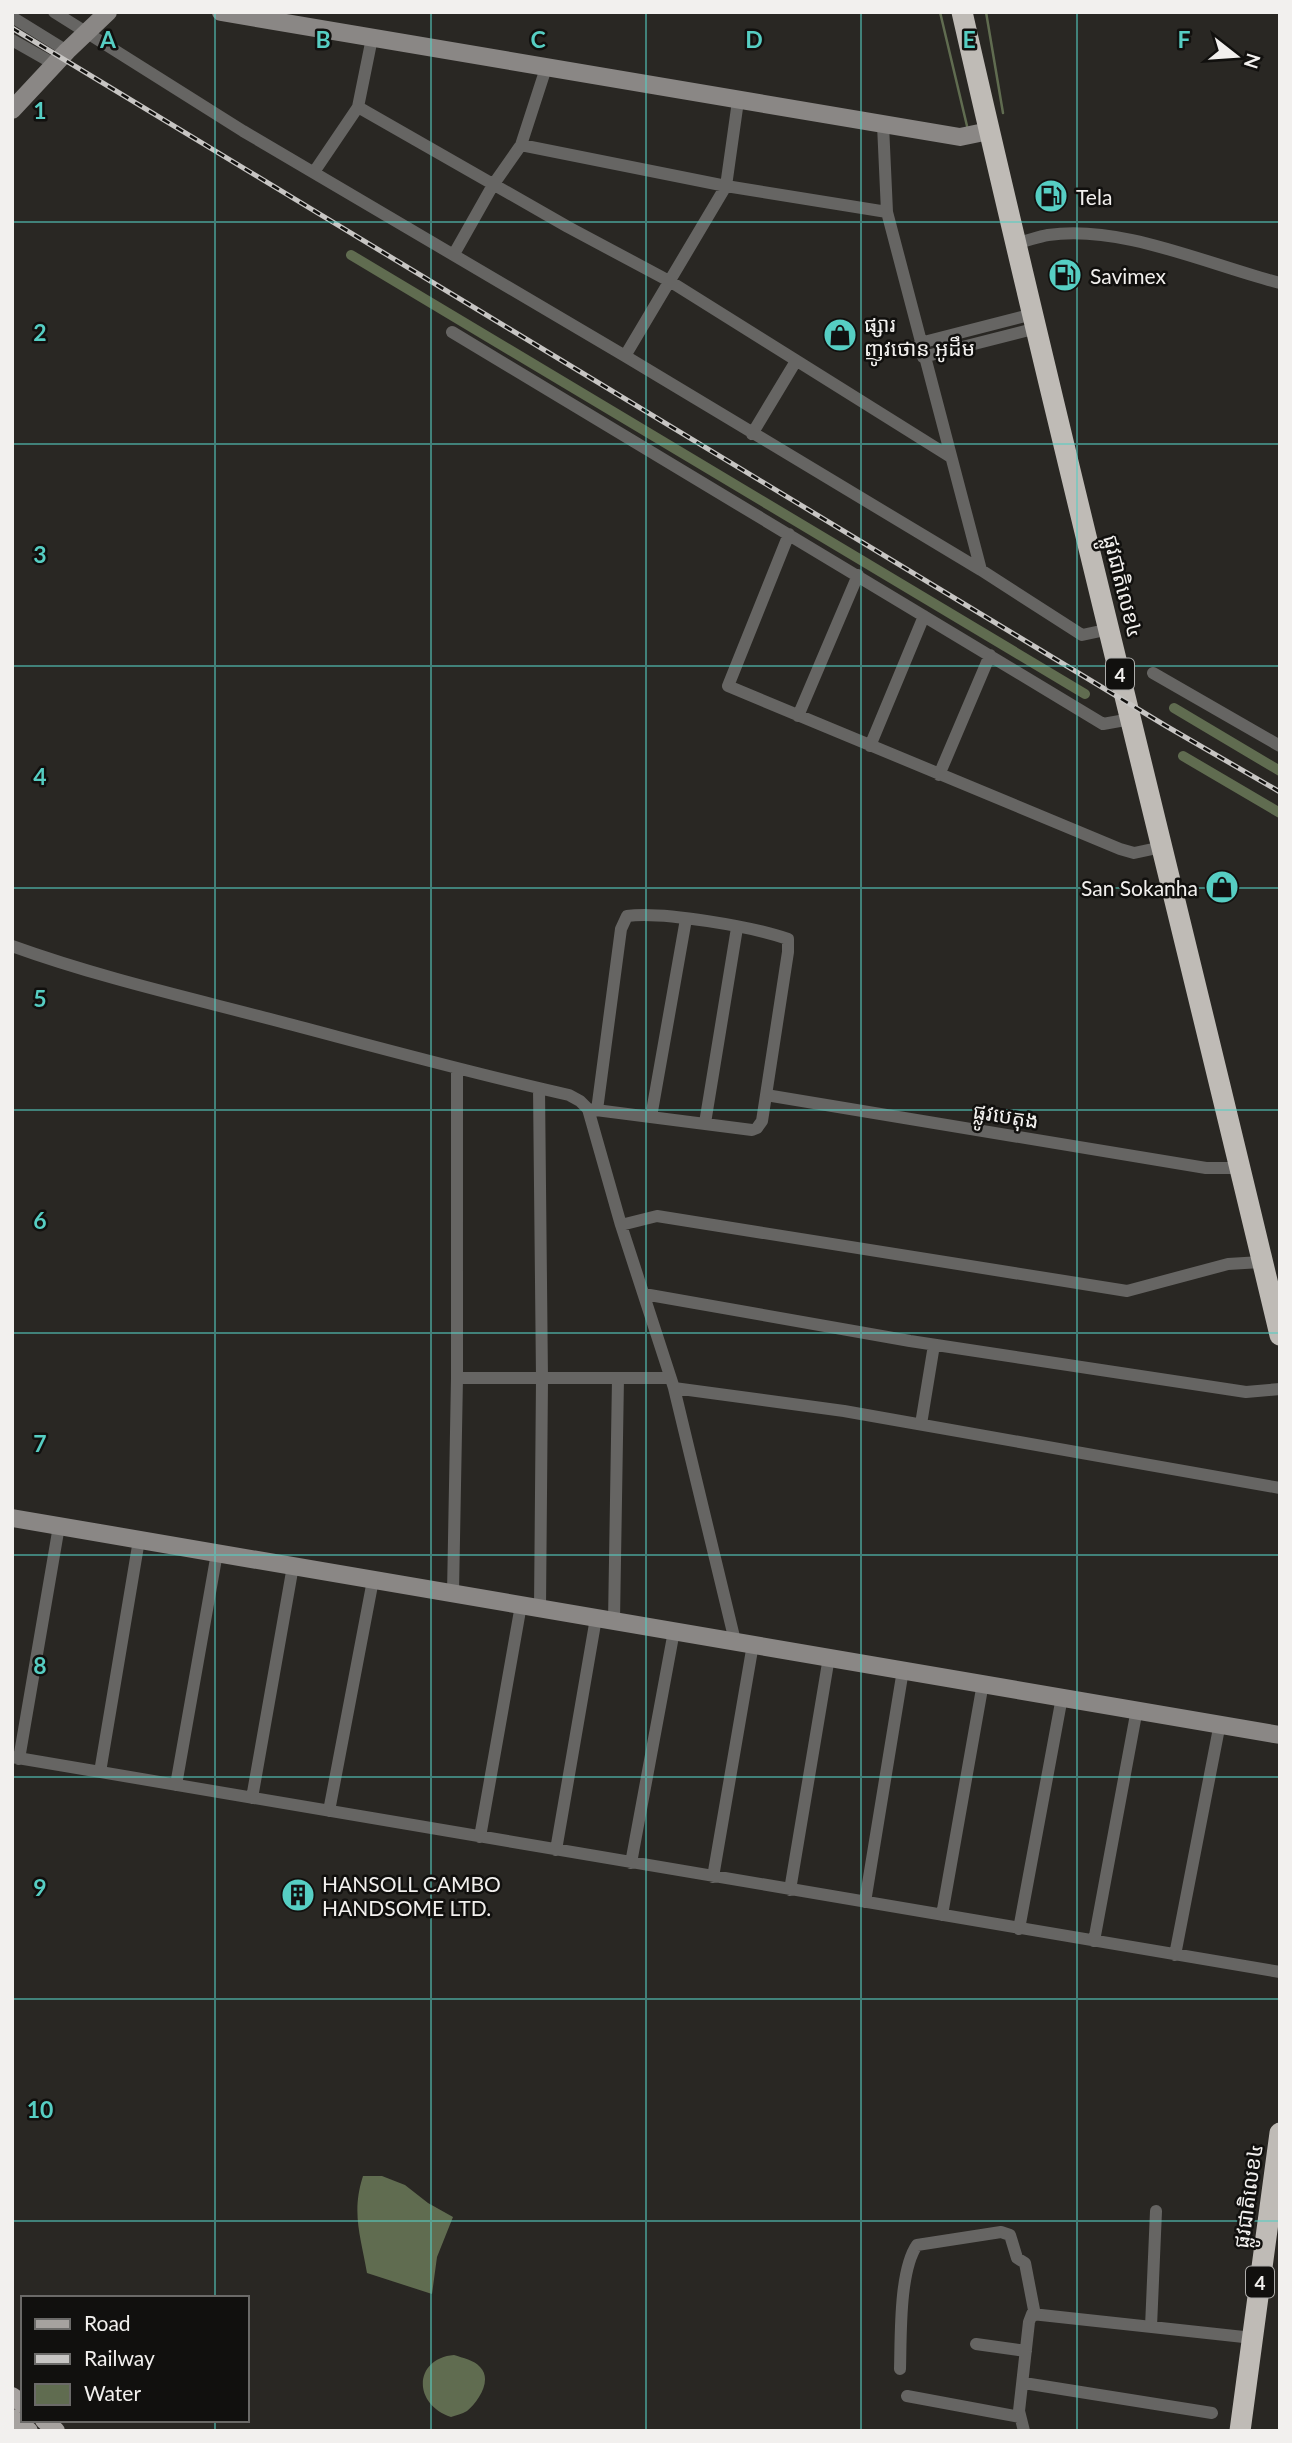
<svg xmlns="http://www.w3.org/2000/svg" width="1292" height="2443" viewBox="0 0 1292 2443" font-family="Lato,'Noto Sans Khmer',sans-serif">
	<rect width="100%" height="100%" fill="#292723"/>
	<path fill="#606c50" d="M363 2176H382L405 2185 428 2203 453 2217 437 2257 432 2294 367 2273C361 2237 351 2213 363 2176Z
		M454 2355C463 2358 474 2360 480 2367 493 2380 478 2402 467 2411 462 2414 456 2415 451 2417 411 2403 415 2358 454 2355Z"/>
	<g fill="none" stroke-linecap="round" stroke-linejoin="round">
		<path stroke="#606c50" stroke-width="2.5" d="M940 12 967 126
			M986 12 1003 113"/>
		<path stroke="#606c50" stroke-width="10" d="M351 255 1085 694
			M1174 708 1280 771
			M1183 756 1280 813"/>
		<path stroke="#666563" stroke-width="12" d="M54 12 243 131 625 356 981 570 1082 635 1110 629
			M12 17 67 51
			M12 40 56 65
			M358 107 568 227 671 282 949 456
			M883 125 887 212
			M521 145 726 186 887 212 981 570
			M314 172 358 107 372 38
			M1016 243C1027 241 1037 237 1048 235 1121 224 1209 265 1280 283
			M454 254 493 185 521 145 546 68
			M452 332 1103 724 1131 719
			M920 343 1033 314
			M625 356 726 186 738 101
			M923 357 1037 328
			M752 434 796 361
			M789 534 728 686 1120 849 1134 853 1162 847
			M1153 673 1280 746
			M798 716 858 575
			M870 746 924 616
			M939 775 990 655
			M12 946C98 977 186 997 274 1020 373 1046 470 1073 569 1095L580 1101 588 1109 621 1225 674 1388 735 1641
			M539 1088 542 1379 540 1608
			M766 1095 1206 1168H1241
			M588 1109 752 1130 757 1128 762 1121 788 952V939C754 927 662 911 627 916L621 929 597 1110
			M651 1117 686 919
			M705 1123 737 928
			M621 1225 657 1216 1127 1291 1228 1264 1261 1262
			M644 1294 910 1341 1246 1392 1280 1389
			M457 1378H670
			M674 1388 844 1411 1280 1488
			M921 1424 934 1345
			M453 1593 457 1378V1070
			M614 1621 618 1378
			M12 1757 1280 1972
			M19 1759 59 1526
			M100 1772 139 1540
			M176 1785 217 1553
			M252 1798 293 1566
			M329 1811 373 1580
			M480 1837 521 1605
			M556 1850 596 1618
			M631 1863 674 1631
			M713 1877 753 1644
			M790 1890 829 1657
			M865 1902 903 1670
			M942 1915 983 1683
			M1019 1929 1062 1697
			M1094 1941 1137 1709
			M1175 1955 1220 1723
			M1151 2327 1156 2211
			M976 2344 1026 2351
			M900 2369C901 2337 899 2271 917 2245L1001 2232 1010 2235 1017 2258 1025 2263 1035 2315
			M1024 2383 1212 2413
			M907 2396 1020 2417
			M1024 2431 1019 2411 1029 2322 1032 2314 1253 2338"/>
		<path stroke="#8a8785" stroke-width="18" d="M221 12 960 137 989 131
			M12 110 67 51 108 12
			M12 1518 1280 1735"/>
		<path stroke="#a6a29f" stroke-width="18" d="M12 2396 23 2404
			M12 2418 29 2431
			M44 2420 56 2431"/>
		<path stroke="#bfbbb6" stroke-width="21" d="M962 12C1063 454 1175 894 1280 1335
			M1240 2431 1280 2133"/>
		<defs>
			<path id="rail" d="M12 28 1166 726 1280 792"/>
		</defs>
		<use href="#rail" stroke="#c7c5c3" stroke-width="5"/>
		<use href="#rail" stroke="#11100e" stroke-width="2.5" stroke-dasharray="8" stroke-linecap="butt"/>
	</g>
	<path fill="none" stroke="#56cec3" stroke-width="2" stroke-opacity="0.55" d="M215 12V2298M431 12V2431M646 12V2431M861 12V2431M1077 12V2431M12 222H1280M12 444H1280M12 666H1280M12 888H1280M12 1110H1280M12 1333H1280M12 1555H1280M12 1777H1280M12 1999H1280M12 2221H1280M215 2420V2431"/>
	<defs>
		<symbol id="fuel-disc" viewBox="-11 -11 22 22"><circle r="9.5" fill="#56cec3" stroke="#11100e"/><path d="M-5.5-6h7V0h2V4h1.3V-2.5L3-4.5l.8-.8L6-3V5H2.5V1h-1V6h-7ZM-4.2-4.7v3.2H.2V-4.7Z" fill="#111"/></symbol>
		<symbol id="shop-disc" viewBox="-11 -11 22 22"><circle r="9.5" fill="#56cec3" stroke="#11100e"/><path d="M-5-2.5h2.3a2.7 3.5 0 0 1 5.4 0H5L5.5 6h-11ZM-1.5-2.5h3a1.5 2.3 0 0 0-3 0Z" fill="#111"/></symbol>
		<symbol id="building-disc" viewBox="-11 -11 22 22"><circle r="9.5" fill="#56cec3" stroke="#11100e"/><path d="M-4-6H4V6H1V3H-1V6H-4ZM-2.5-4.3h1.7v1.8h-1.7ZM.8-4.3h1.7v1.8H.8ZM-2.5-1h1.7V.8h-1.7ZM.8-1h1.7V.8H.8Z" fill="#111"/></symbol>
	</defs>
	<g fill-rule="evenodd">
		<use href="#fuel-disc" x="1032" y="177" width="38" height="38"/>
		<use href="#fuel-disc" x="1046" y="256" width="38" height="38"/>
		<use href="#shop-disc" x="821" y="316" width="38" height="38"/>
		<use href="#shop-disc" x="1203" y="868" width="38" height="38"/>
		<use href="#building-disc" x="279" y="1876" width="38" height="38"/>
	</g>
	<g text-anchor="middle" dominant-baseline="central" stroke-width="5" stroke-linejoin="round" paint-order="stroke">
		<g fill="#11100e" stroke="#aeadab" stroke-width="2">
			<rect x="1106" y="658.5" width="28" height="31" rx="5"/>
			<rect x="1246" y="2266.5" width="28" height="31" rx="5"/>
		</g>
		<g font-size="19" font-weight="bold" fill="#f2f0ee">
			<text x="1120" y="674">4</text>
			<text x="1260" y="2282">4</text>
		</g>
		<g font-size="21" fill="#f2f0ee" stroke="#11100e" text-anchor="start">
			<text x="1076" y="196">Tela</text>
			<text x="1090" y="275">Savimex</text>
			<text x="864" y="323">ផ្សារ<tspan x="864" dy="24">ញូវថោន អូដឹម</tspan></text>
			<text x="1198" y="887" text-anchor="end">San Sokanha</text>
			<text x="322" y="1883">HANSOLL CAMBO<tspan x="322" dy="24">HANDSOME LTD.</tspan></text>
		</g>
		<g font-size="21" fill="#f2f0ee" stroke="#11100e">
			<text transform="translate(1124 586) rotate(76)">ផ្លូវជាតិលេខ៤</text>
			<text transform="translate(1006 1115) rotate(9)">ផ្លូវបេតុង</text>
			<text transform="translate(1247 2196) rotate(-82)">ផ្លូវជាតិលេខ៤</text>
		</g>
	</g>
	<g font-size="23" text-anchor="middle" font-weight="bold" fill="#56cec3" stroke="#11100e" stroke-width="5" stroke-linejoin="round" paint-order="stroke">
		<text x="108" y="48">A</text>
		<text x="323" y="48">B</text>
		<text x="538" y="48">C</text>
		<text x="754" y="48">D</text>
		<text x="969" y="48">E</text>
		<text x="1184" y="48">F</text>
		<text x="40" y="119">1</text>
		<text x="40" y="341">2</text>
		<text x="40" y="563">3</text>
		<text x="40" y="785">4</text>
		<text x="40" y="1007">5</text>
		<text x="40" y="1229">6</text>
		<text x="40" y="1452">7</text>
		<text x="40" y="1674">8</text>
		<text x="40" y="1896">9</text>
		<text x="40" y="2118">10</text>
	</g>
	<rect width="1292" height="2443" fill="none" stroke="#f2f0ee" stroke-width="28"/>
	<rect x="21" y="2296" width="228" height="126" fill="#11100e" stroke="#6b6a68" stroke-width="2"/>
	<rect x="35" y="2319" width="35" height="10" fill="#a6a29f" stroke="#6b6a68" stroke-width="2"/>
	<text x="84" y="2331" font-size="21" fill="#f2f0ee">Road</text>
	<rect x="35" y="2354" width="35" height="10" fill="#c7c5c3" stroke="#6b6a68" stroke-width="2"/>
	<text x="84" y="2366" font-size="21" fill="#f2f0ee">Railway</text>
	<rect x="35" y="2384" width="35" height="21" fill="#606c50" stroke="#6b6a68" stroke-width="2"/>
	<text x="84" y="2401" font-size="21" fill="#f2f0ee">Water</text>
	<g transform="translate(1236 56) rotate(107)" stroke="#11100e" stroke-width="5" paint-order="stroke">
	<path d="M0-5L12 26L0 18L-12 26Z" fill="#f2f0ee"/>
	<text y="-10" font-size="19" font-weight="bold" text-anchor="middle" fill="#f2f0ee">N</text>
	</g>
</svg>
